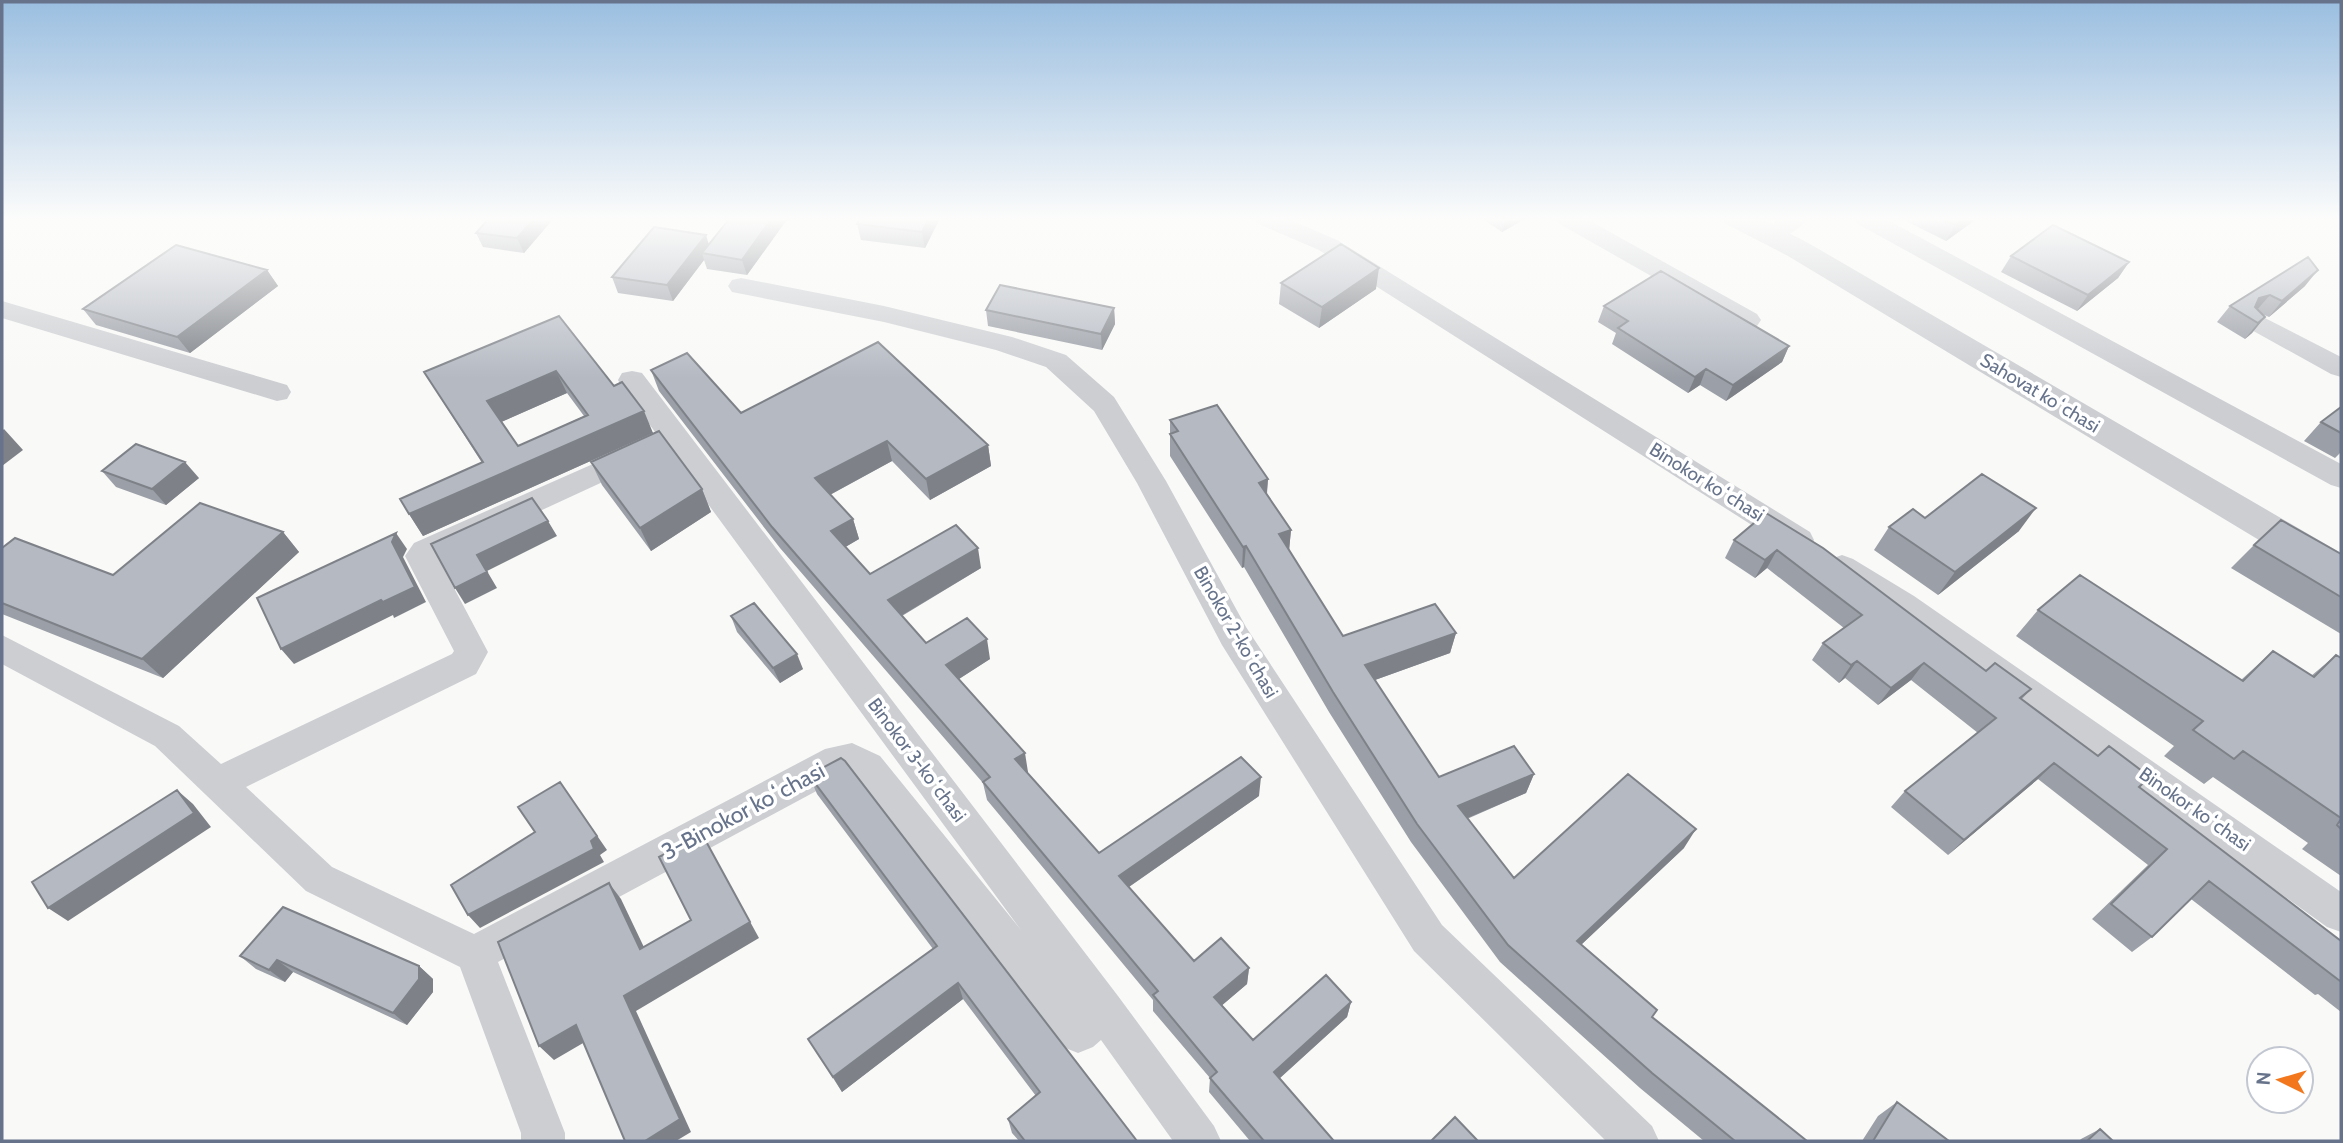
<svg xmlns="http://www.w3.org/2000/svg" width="2343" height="1143" viewBox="0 0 2343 1143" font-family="Cabin,sans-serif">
	<rect width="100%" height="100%" fill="#f9f9f7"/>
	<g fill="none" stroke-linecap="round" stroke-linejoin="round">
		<path fill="#ccced2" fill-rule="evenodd" d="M1253 218H1286L1337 240 1810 532 1814 540 1810 548 1799 552 1788 548 1319 250 1256 223Z
			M1555 218H1585L1757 314 1761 320 1757 326 1748 328 1739 326 1558 223Z
			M1779 218H1808C1798 232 1776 244 1760 240L1757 235Z
			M1853 218H1884L2341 464V488L2331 485 1856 223Z
			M741 278 884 306 1012 337 1066 355 1114 397 1166 481 1246 627 1442 925 1652 1126 1659 1141H1606L1414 951 1222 645 1137 483 1094 411 1046 367 996 350 884 322 732 292 728 286 732 280Z
			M2 301 287 385 291 392 287 399 277 401 2 318Z
			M2257 314 2341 357V377L2331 374 2248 328 2244 322 2248 316Z
			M632 371 642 373 1118 996 1214 1126 1221 1141H1173L1101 1040 1093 1047 1078 1053 1063 1047 854 778 848 774 498 962 565 1133V1141H521V1133L460 967 306 891 155 746 2 664V635L179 726 221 764 452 654 454 651 405 556 414 543 636 445 646 448 651 455 646 462 438 558 488 652 476 674 246 787 332 867 474 934 825 749 852 743 880 756 1021 930 622 387 618 380 622 373Z
			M1842 555 1853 559 1914 596 2341 892V932L2327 927 1892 614 1831 575 1826 567 1831 559Z"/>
		<path fill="#ccced2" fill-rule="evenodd" d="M1721 218H1760L1810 244 2341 553V586L2327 581 1788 256 1726 224Z"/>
	</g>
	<path fill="#9b9fa7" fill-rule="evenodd" d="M554 218 524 253 483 247 476 233Z
		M730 218H788L747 275 707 269 704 260 673 301 618 293 612 277 709 245Z
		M940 218 925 248 861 240 857 224Z
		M1481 218H1527L1502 232Z
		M1908 218H1978L1946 241 1906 221Z
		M2011 256 2129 262 2118 278 2077 311 2001 272Z
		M267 270 278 286 190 353 96 325 83 309Z
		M1281 283 1376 289 1319 328 1279 304Z
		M2305 286 2269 317 2262 314 2265 317 2252 333 2245 339 2217 322 2230 306Z
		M1604 306 1789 346 1782 362 1726 401 1700 385 1688 393 1612 344 1616 333 1598 322Z
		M1114 308 1115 324 1102 350 988 326 986 310Z
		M559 316 614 386 653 433 423 536 409 514 482 463 424 372ZM567 393 584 416 518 446 501 422Z
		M651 370 741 413 988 445 991 466 930 500 892 461 830 495 853 519 859 539 845 547 870 574 981 568 902 616 926 643 990 659 959 679 1028 772H1027L1099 853 1259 796 1129 887 1194 961 1249 968 1247 984 1222 1005 1253 1040 1351 1002 1347 1017 1279 1079 1334 1141H1250L1209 1092 1210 1078 1153 1011V1000L987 800 983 783 780 548 659 391Z
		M2341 407V452L2335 458 2304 441 2321 422Z
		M1170 420 1268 479 1267 494 1291 530 1289 550 1343 636 1456 633 1450 653 1375 680 1439 777 1534 774 1526 793 1467 819 1514 878 1684 848 1581 945 1652 1017 1807 1141H1704L1640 1088 1500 962 1411 842 1329 712 1244 567 1242 568 1170 456Z
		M591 462 702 489 711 512 651 551 602 485Z
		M102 471 199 478 166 505 116 487Z
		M1766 513 1986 671 2031 689 2022 699 2341 941V1012L2318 994 2315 995 2191 899 2152 937 2132 952 2092 919 2148 865 2038 779 1948 855 1891 807 1905 791 1978 733 1911 680 1878 705 1845 678 1839 683 1812 660 1823 643 1844 628 1767 568 1755 578 1725 558 1734 540Z
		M1925 518 2019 531 1938 595 1874 550 1889 527Z
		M283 532 299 552 163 678 2 614V548L113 575Z
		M2254 545 2341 554V634L2231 568Z
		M2038 610 2241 680 2273 651 2311 676 2336 655 2341 658V876L2302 849 2308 843 2213 777 2204 784 2164 756 2174 746 2016 636Z
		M731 616 803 669 780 683 737 632Z
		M809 775 1137 1141H1019L1012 1133 1008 1119 1036 1096 963 999 842 1092 808 1039 933 949 817 794Z
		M240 956 419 966 433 979V992L407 1025 293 972 285 982 256 969Z
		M1897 1102 1949 1141H1862L1878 1116Z
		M2100 1129 2113 1141H2079L2081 1139Z"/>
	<path fill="#7e8288" d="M535 218H554L524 253 517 238Z
		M772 218H788L747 275 742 260Z
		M929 218H940L925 248 922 232Z
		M1506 218H1527L1502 232Z
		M1964 218H1978L1946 241 1955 225Z
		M706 235 711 251 702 253 704 260 673 301 667 285Z
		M2129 262 2118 278 2077 311 2088 295Z
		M1379 268 1376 289 1319 328 1322 307Z
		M267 270 278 286 190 353 177 337Z
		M2318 270 2305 286 2269 317 2282 301Z
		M2270 295 2256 311 2246 315 2259 298Z
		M1114 308 1115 324 1102 350 1101 334Z
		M2265 317 2252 333 2245 339 2258 323Z
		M1789 346 1782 362 1726 401 1733 385Z
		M1706 369 1700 385 1688 393 1695 377Z
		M556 371 567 393 499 423 487 401Z
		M644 411 653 433 423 536 409 514Z
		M4 429 23 450 2 466V431Z
		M887 441 892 461 822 499 815 478Z
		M988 445 991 466 930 500 926 479Z
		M185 462 199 478 166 505 152 489Z
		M1268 479 1266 501 1259 483Z
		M702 489 711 512 651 551 640 528Z
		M2036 508 2019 531 1938 595 1955 572Z
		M853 519 859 539 837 552 831 531Z
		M548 521 557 536 487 571 497 588 465 604 455 588 477 555Z
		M1291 530 1289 551 1279 534Z
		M283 532 299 552 163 678 142 659Z
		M396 533 407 549 403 557 426 602 394 618 393 615 294 664 281 649 381 600 392 542Z
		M1246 546 1244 567 1242 568 1243 547Z
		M978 548 981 568 894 620 888 600Z
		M1777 550 1767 568 1755 578 1765 560Z
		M1456 633 1450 653 1361 685 1365 665Z
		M987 639 990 659 951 684 946 665Z
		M797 654 803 669 780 683 773 668Z
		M1857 661 1845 678 1839 683 1851 665Z
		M1924 663 1911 680 1878 705 1891 688Z
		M1025 753 1028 772 1019 778 1015 759Z
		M2054 763 2038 779 1948 855 1964 840Z
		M1534 774 1526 793 1451 825 1458 806Z
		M1261 777 1259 796 1120 893 1119 876Z
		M560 782 607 850 600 855 604 862 480 928 468 915 594 849Z
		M177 790 193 804 211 827 68 921 48 908Z
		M1696 829 1684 848 1567 958 1577 941Z
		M702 834 759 938 636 1011 691 1132 676 1141H645L624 996 750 922Z
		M609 883 621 899 652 964 640 949Z
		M277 960 293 972 285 982 269 970Z
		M419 966 433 979V992L407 1025 393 1013Z
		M1249 968 1247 984 1213 1013 1214 997Z
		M958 983 963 999 842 1092 833 1077Z
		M1351 1002 1347 1017 1271 1086 1274 1072Z
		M576 1025 590 1039 554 1060 539 1046Z"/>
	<path fill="#b4b9c2" stroke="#7e8288" stroke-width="2" fill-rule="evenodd" d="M489 218H535L517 238 476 233Z
		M730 218H772L742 260 702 253Z
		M860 218H929L922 232 857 224Z
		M1941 218H1964L1955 225Z
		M2053 225 2129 262 2088 295 2011 256Z
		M654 227 706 235 667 285 612 277Z
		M1341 244 1379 268 1322 307 1281 283Z
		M176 245 267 270 177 337 83 309Z
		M2308 257 2318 270 2282 301 2270 295 2259 298 2255 307 2265 317 2258 323 2230 306Z
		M1661 271 1789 346 1733 385 1706 369 1695 377 1618 328 1628 321 1604 306Z
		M1000 285 1114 308 1101 334 986 310Z
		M559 316 614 386 622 382 644 411 409 514 400 499 483 462 424 372ZM556 371 588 415 518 446 487 401Z
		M878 342 988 445 926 479 887 441 815 478 853 519 831 531 870 574 956 525 978 548 888 600 926 643 967 618 987 639 946 665 1025 753 1015 759 1099 853 1241 757 1261 777 1119 876 1194 961 1221 938 1249 968 1214 997 1253 1040 1326 975 1351 1002 1274 1072 1334 1141H1264L1210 1078 1217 1072 1153 995 1158 991 983 782 990 777 772 527 651 370 687 353 741 413Z
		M1217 405 1268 479 1259 483 1291 530 1279 534 1343 636 1435 604 1456 633 1365 665 1439 777 1514 746 1534 774 1458 806 1514 878 1628 774 1696 829 1577 941 1657 1010 1652 1017 1807 1141H1735L1652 1073 1508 945 1417 824 1333 692 1246 546 1243 547 1170 434 1178 431 1170 420Z
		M2341 407V433L2321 422Z
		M659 431 702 489 640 528 591 462Z
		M136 444 185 462 152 489 102 471Z
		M1982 474 2036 508 1955 572 1889 527 1913 509 1925 518Z
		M532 498 548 521 477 555 487 572 455 588 431 544Z
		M200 503 283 532 142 659 2 603V548L15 538 113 575Z
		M1766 513 1823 548 1986 671 1995 663 2031 689 2020 698 2098 756 2109 746 2150 777 2139 787 2341 941V979L2340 981 2209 881 2152 937 2111 904 2167 849 2054 763 1964 840 1905 791 1996 718 1924 663 1891 688 1857 661 1851 665 1823 643 1862 615 1777 550 1765 560 1734 540Z
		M2281 520 2341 554V597L2254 545Z
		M396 533 392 542 415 587 383 602 381 600 281 649 257 598Z
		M2080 575 2243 681 2273 651 2314 677 2336 655 2341 658V818L2243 751 2234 759 2193 730 2203 721 2038 610Z
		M754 603 797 654 773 668 731 616Z
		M841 758 845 761 1137 1141H1025L1008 1119 1040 1092 958 983 833 1077 808 1039 937 946 809 775Z
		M560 782 597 836 591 841 594 849 468 915 451 885 535 832 518 807Z
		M177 790 194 813 48 908 32 882Z
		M2341 819V829L2337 825Z
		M702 834 750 922 624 996 680 1119 645 1141H625L576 1025 539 1046 498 942 609 883 640 949 691 920 659 857Z
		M283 907 419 966V979L393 1013 277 960 269 970 240 956Z
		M1897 1102 1949 1141H1873Z
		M1455 1117 1478 1141H1431Z
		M2100 1129 2113 1141H2087Z"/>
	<linearGradient id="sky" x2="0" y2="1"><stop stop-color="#9abee0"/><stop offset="0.58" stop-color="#fcfcfb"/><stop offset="1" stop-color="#fcfcfb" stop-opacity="0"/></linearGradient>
	<rect width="2343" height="378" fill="url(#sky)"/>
	<g text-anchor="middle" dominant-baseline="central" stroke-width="7" stroke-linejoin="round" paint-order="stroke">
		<g font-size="19" fill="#66738b" stroke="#fff">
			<text transform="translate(2040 393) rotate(31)">Sahovat koʻchasi</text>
			<text transform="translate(1707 482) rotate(32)">Binokor koʻchasi</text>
			<text transform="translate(1236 632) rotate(60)">Binokor 2-koʻchasi</text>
			<text transform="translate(917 760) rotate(53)">Binokor 3-koʻchasi</text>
			<text transform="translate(2195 809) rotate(35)">Binokor koʻchasi</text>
		</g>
		<g font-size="23" fill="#66738b" stroke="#fff">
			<text transform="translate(743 811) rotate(-28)">3-Binokor koʻchasi</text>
		</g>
	</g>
	<rect width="2343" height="1143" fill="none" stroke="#66738b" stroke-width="7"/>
	<g transform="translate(2280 1080) rotate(275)"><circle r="33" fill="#ffffff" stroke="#c2c7d1" stroke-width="2"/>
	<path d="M0-5L12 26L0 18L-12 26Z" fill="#f3781d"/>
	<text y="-10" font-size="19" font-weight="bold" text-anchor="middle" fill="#66738b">N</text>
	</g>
</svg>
